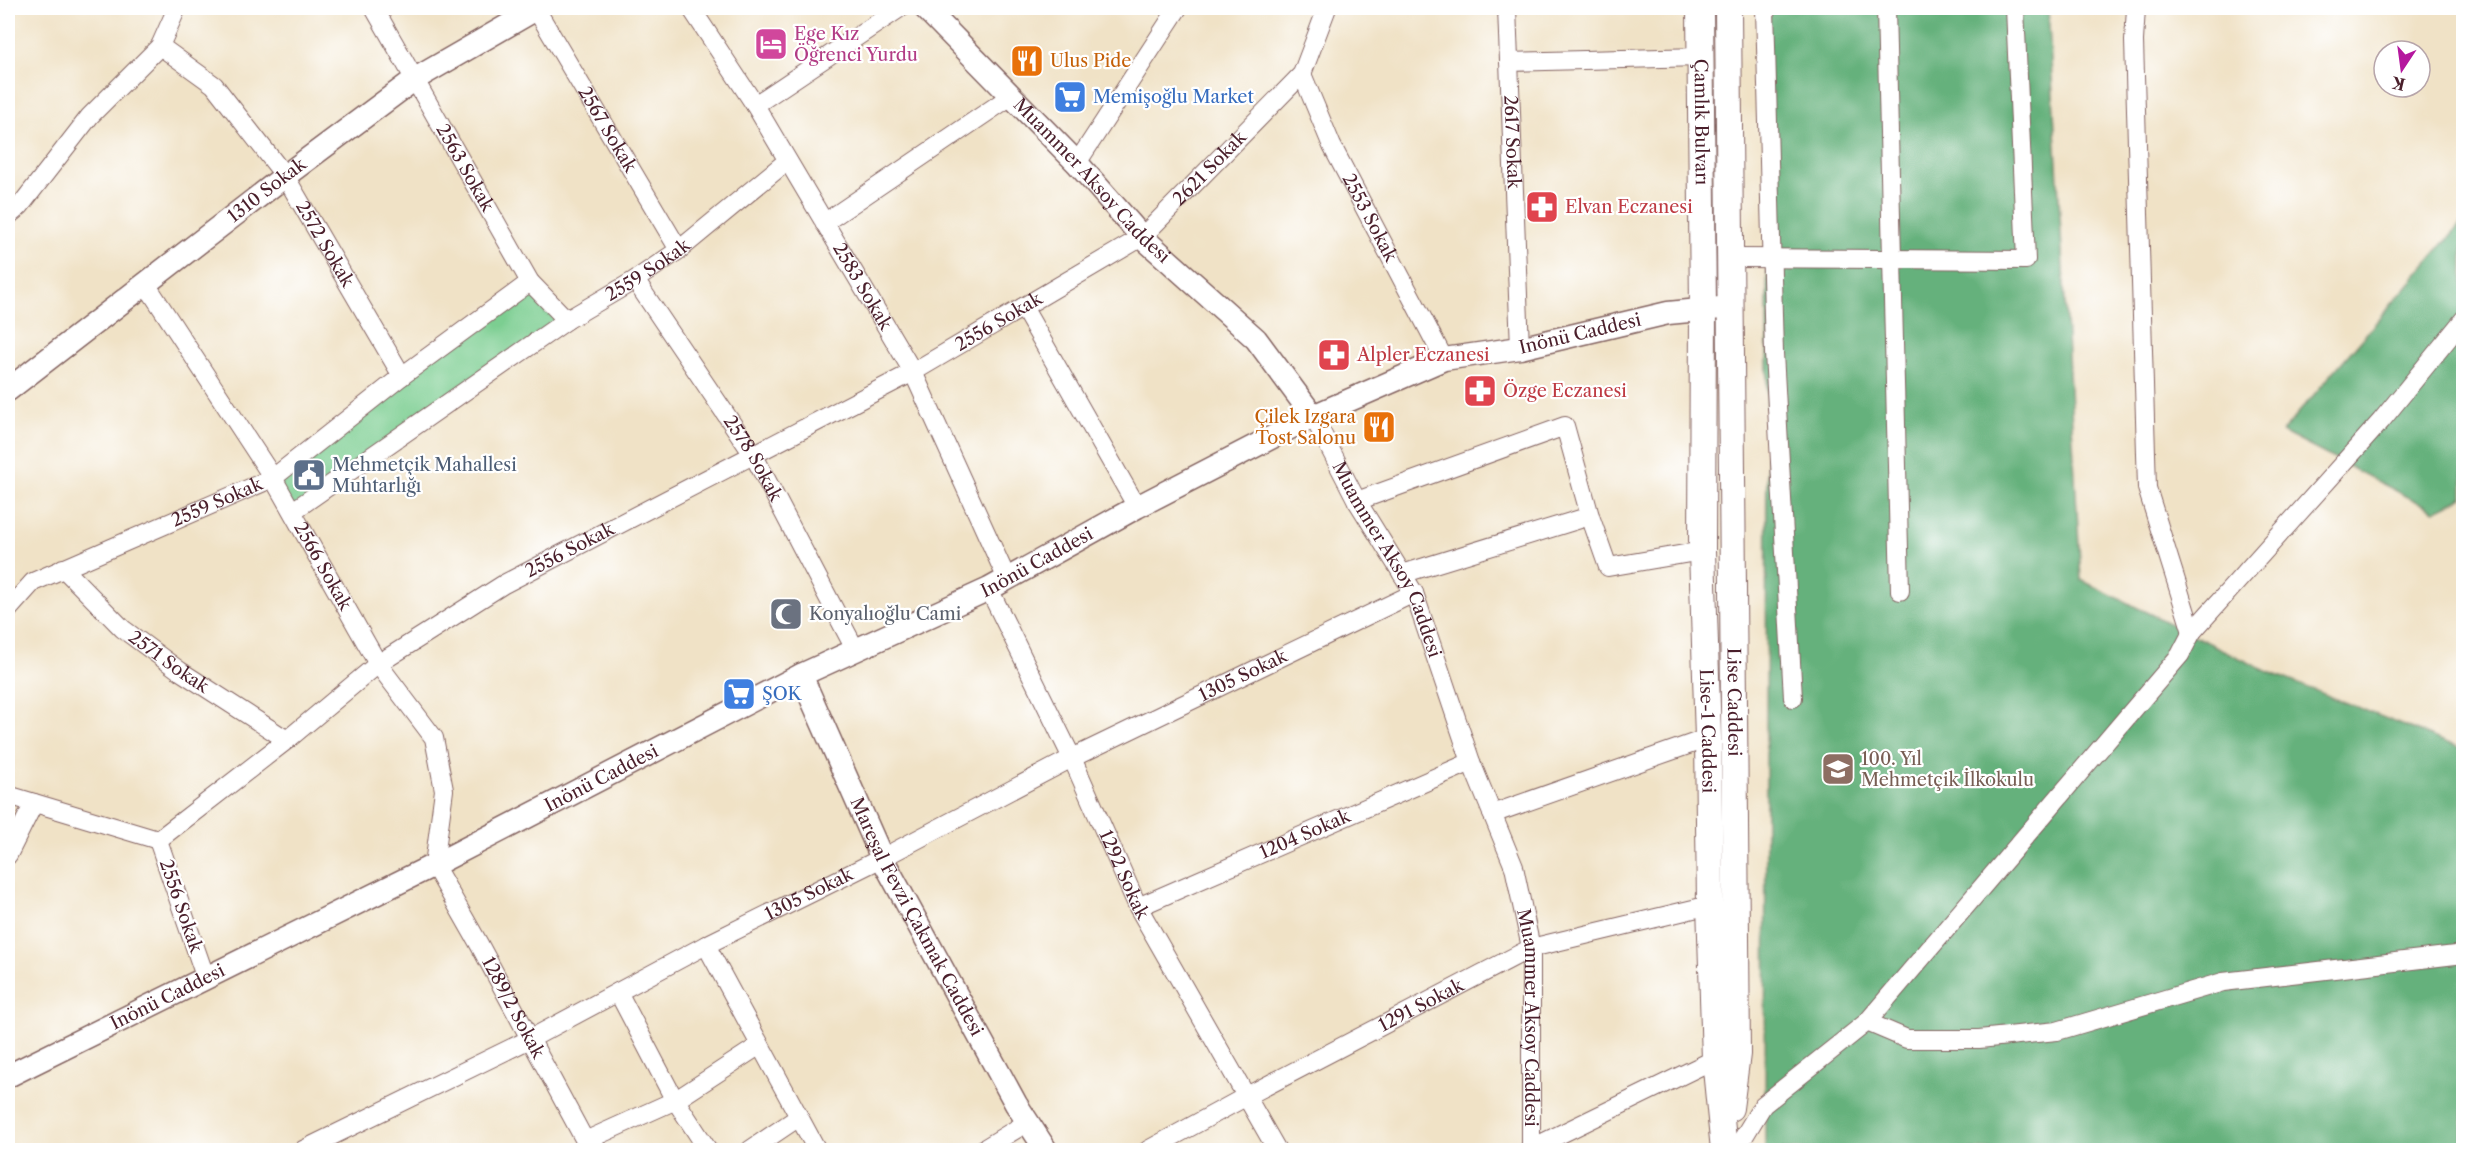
<svg xmlns="http://www.w3.org/2000/svg" width="2471" height="1158" viewBox="0 0 2471 1158" font-family="'Libre Caslon Text',serif">
	<rect width="100%" height="100%" fill="#fff"/>
	<filter id="ink" filterUnits="userSpaceOnUse"><feTurbulence type="fractalNoise" baseFrequency=".0167" numOctaves="2"/><feDisplacementMap in="SourceGraphic" scale="12" xChannelSelector="R" yChannelSelector="G"/><feConvolveMatrix kernelMatrix="1 2 1 2 8 2 1 2 1" color-interpolation-filters="sRGB"/></filter>
	<filter id="wash" filterUnits="userSpaceOnUse"><feTurbulence type="fractalNoise" baseFrequency=".008" numOctaves="4" result="noise"/><feDisplacementMap in="SourceGraphic" scale="24" xChannelSelector="R" yChannelSelector="G"/><feGaussianBlur stdDeviation="1.35" result="paint"/><feColorMatrix in="noise" values="0 0 0 0 0 0 0 0 0 0 0 0 0 0 0 0 0 1.4 0 .05"/><feComposite in="paint" operator="in"/></filter>
	<g filter="url(#wash)">
		<rect width="100%" height="100%" fill="#f0e2c6"/>
		<path fill="#7cce91" stroke="#63765e" stroke-width="1.5" d="M530 282 567 320 293 511 273 478Z"/>
		<path fill="#65b17b" stroke="#586853" stroke-width="1.5" d="M1768 8H2048L2081 580 2266 671 2463 749V1150H1765Z
			M2463 221V497L2435 511 2282 432Z"/>
	</g>
	<g filter="url(#ink)">
		<g fill="none" stroke-linecap="round" stroke-linejoin="round">
			<defs>
				<g id="minor">
					<path id="s1" d="M374 8 530 282 567 320"/>
					<path id="s2" d="M691 8 755 105 913 372 1007 579"/>
					<path id="s3" d="M1507 8 1520 348"/>
					<path d="M1765 8 1774 353 1793 698"/>
					<path d="M1886 8 1900 591"/>
					<path id="s4" d="M536 9 679 250"/>
					<path id="s5" d="M160 46 214 85 285 176 402 376"/>
					<path d="M1509 62 1700 57"/>
					<path id="s6" d="M1302 74 1332 146 1444 359"/>
					<path d="M755 105 900 8"/>
					<path d="M1077 163 1178 8"/>
					<path d="M8 216 20 206 90 116 160 46 177 8"/>
					<path d="M824 223 1011 96"/>
					<path d="M1732 258 2026 260 2015 8"/>
					<path id="s7" d="M635 280 754 456 855 649"/>
					<path id="s8" d="M146 284 273 478 378 664 434 738 444 790 434 865 479 944 590 1150"/>
					<path d="M1023 307 1137 507"/>
					<path id="s9" d="M1313 416 1357 501 1414 593 1471 762 1514 867 1531 948V1150"/>
					<path d="M1357 501 1565 426 1590 516 1608 567 1702 551"/>
					<path id="s10" d="M293 511 567 320 635 280 679 250 787 161"/>
					<path id="s11" d="M63 568 123 629 180 671 287 740"/>
					<path d="M1402 574 1590 516"/>
					<path id="s12" d="M989 589 1072 758 1138 907 1277 1150"/>
					<path id="s13" d="M8 610 33 582 273 478 402 376 530 282"/>
					<path d="M2192 632 2381 421 2464 319"/>
					<path d="M8 795 158 840"/>
					<path d="M1492 814 1708 738"/>
					<path d="M8 855 34 803"/>
					<path id="s14" d="M1138 907 1471 762"/>
					<path d="M706 945 817 1150"/>
					<path id="s15" d="M206 979 158 840 287 740 378 664 504 584 913 372 1142 237 1302 74 1327 8"/>
					<path d="M618 992 672 1095 708 1150"/>
					<path d="M1867 1022 1907 1039H1979L2057 1031 2223 982 2464 954"/>
					<path d="M585 1141 676 1100 760 1045"/>
					<path id="s16" d="M303 1150 530 1039 706 945 882 858 1072 758 1414 593"/>
					<path d="M750 1150 799 1117"/>
					<path d="M982 1150 1028 1122"/>
					<path id="s17" d="M1148 1150 1247 1096 1531 948 1710 905"/>
					<path d="M1528 1150 1715 1059"/>
					<path d="M1718 1150 1724 1147 1740 1143 1763 1105 1867 1022 2180 655 2192 632 2147 488 2134 41 2136 8"/>
				</g>
				<g id="tertiary">
					<path id="s18" d="M925 8 1077 163 1142 237 1256 339 1313 416"/>
					<path id="s19" d="M8 390 285 176 415 79 538 8"/>
					<path id="s20" d="M801 675 882 858 1016 1104 1046 1150"/>
					<path id="s21" d="M8 1076 434 865 801 675 989 589 1137 507 1313 416 1444 359 1520 348 1668 313 1731 307"/>
				</g>
				<g id="secondary">
					<path id="s22" d="M1700 8 1703 309 1702 551 1708 738 1710 905 1715 1059 1724 1150"/>
					<path id="s23" d="M1728 8 1737 1054 1730 1108"/>
				</g>
			</defs>
			<use href="#minor" stroke="#846361" stroke-width="20"/>
			<use href="#tertiary" stroke="#846361" stroke-width="25"/>
			<use href="#secondary" stroke="#846361" stroke-width="28"/>
			<use href="#minor" stroke="#fff" stroke-width="18"/>
			<use href="#tertiary" stroke="#fff" stroke-width="22"/>
			<use href="#secondary" stroke="#fff" stroke-width="26"/>
		</g>
	</g>
	<defs>
		<symbol id="hotel-square" viewBox="-11 -11 22 22"><rect x="-9" y="-9" width="18" height="18" rx="4" fill="#d1479c" stroke="#fff"/><path d="M-6-4.5h1.5V1H6V5H4.5V3h-9V5H-6ZM-4 0a1.8 1.8 0 1 1 3.6 0ZM.5 0V-2.5h3Q6-2.5 6 0Z" fill="#fff"/></symbol>
		<symbol id="restaurant-square" viewBox="-11 -11 22 22"><rect x="-9" y="-9" width="18" height="18" rx="4" fill="#e8710a" stroke="#fff"/><path d="M-5-6h1v4h1v-4h1v4h1v-4h1v5L-1.5 .5V6h-2V.5L-5-1ZM5-6V6H3V1.5H1.5Q1.5-4 5-6Z" fill="#fff"/></symbol>
		<symbol id="supermarket-square" viewBox="-11 -11 22 22"><rect x="-9" y="-9" width="18" height="18" rx="4" fill="#3f7fe0" stroke="#fff"/><path d="M-6-5.5h2.5l.6 2H6L4.5 2H-2.5L-4.4-4H-6ZM-1.5 3.2a1.3 1.3 0 1 0 .1 0ZM3 3.2a1.3 1.3 0 1 0 .1 0Z" fill="#fff"/></symbol>
		<symbol id="pharmacy-square" viewBox="-11 -11 22 22"><rect x="-9" y="-9" width="18" height="18" rx="4" fill="#e0444e" stroke="#fff"/><path d="M-2-6h4v4h4v4h-4v4h-4v-4h-4v-4h4Z" fill="#fff"/></symbol>
		<symbol id="civic-square" viewBox="-11 -11 22 22"><rect x="-9" y="-9" width="18" height="18" rx="4" fill="#5c6f8a" stroke="#fff"/><path d="M-.6-6.5H3V-4.5H.6V-3L4-1V1h2V6H-6V1h2V-1L-.6-3ZM-1.2 2.5V6h2.4V2.5Z" fill="#fff"/></symbol>
		<symbol id="mosque-square" viewBox="-11 -11 22 22"><rect x="-9" y="-9" width="18" height="18" rx="4" fill="#6b7280" stroke="#fff"/><path d="M3.5-4.9A6 6 0 1 0 3.5 4.9A5 5 0 1 1 3.5-4.9Z" fill="#fff"/></symbol>
		<symbol id="school-square" viewBox="-11 -11 22 22"><rect x="-9" y="-9" width="18" height="18" rx="4" fill="#8d6e63" stroke="#fff"/><path d="M0-5L7-2L0 1L-7-2ZM-4 1L0 2.5L4 1V4Q0 6-4 4Z" fill="#fff"/></symbol>
	</defs>
	<g fill-rule="evenodd">
		<use href="#hotel-square" x="752" y="25" width="38" height="38"/>
		<use href="#restaurant-square" x="1008" y="42" width="38" height="38"/>
		<use href="#supermarket-square" x="1051" y="78" width="38" height="38"/>
		<use href="#pharmacy-square" x="1523" y="188" width="38" height="38"/>
		<use href="#pharmacy-square" x="1315" y="336" width="38" height="38"/>
		<use href="#pharmacy-square" x="1461" y="372" width="38" height="38"/>
		<use href="#restaurant-square" x="1360" y="408" width="38" height="38"/>
		<use href="#civic-square" x="290" y="456" width="38" height="38"/>
		<use href="#mosque-square" x="767" y="595" width="38" height="38"/>
		<use href="#supermarket-square" x="720" y="675" width="38" height="38"/>
		<use href="#school-square" x="1819" y="750" width="38" height="38"/>
	</g>
	<g text-anchor="middle" dominant-baseline="central" stroke-width="4.5" stroke-linejoin="round" paint-order="stroke">
		<g font-size="18" fill="#b23c85" stroke="#fff" text-anchor="start">
			<text x="794" y="34">Ege Kız<tspan x="794" dy="21">Öğrenci Yurdu</tspan></text>
		</g>
		<g font-size="18" fill="#c56008" stroke="#fff" text-anchor="start">
			<text x="1050" y="61">Ulus Pide</text>
			<text x="1356" y="417" text-anchor="end">Çilek Izgara<tspan x="1356" dy="21">Tost Salonu</tspan></text>
		</g>
		<g font-size="18" fill="#366cbe" stroke="#fff" text-anchor="start">
			<text x="1093" y="97">Memişoğlu Market</text>
			<text x="762" y="694">ŞOK</text>
		</g>
		<g font-size="18" fill="#4a1f2b" stroke="#fff">
			<text stroke="none"><textPath href="#s22" startOffset="114">Çamlık Bulvarı</textPath></text>
			<text stroke="none"><textPath href="#s4" startOffset="140">2567 Sokak</textPath></text>
			<text stroke="none"><textPath href="#s3" startOffset="134">2617 Sokak</textPath></text>
			<text stroke="none"><textPath href="#s1" startOffset="184">2563 Sokak</textPath></text>
			<text stroke="none"><textPath href="#s15" startOffset="1401">2621 Sokak</textPath></text>
			<text stroke="none"><textPath href="#s18" startOffset="240">Muammer Aksoy Caddesi</textPath></text>
			<text stroke="none"><textPath href="#s19" startOffset="327">1310 Sokak</textPath></text>
			<text stroke="none"><textPath href="#s6" startOffset="159">2553 Sokak</textPath></text>
			<text stroke="none"><textPath href="#s5" startOffset="261">2572 Sokak</textPath></text>
			<text stroke="none"><textPath href="#s10" startOffset="429">2559 Sokak</textPath></text>
			<text stroke="none"><textPath href="#s2" startOffset="327">2583 Sokak</textPath></text>
			<text stroke="none"><textPath href="#s15" startOffset="1138">2556 Sokak</textPath></text>
			<text stroke="none"><textPath href="#s21" startOffset="1744">Inönü Caddesi</textPath></text>
			<text stroke="none"><textPath href="#s7" startOffset="214">2578 Sokak</textPath></text>
			<text stroke="none"><textPath href="#s13" startOffset="238">2559 Sokak</textPath></text>
			<text stroke="none"><textPath href="#s15" startOffset="652">2556 Sokak</textPath></text>
			<text stroke="none"><textPath href="#s9" startOffset="162">Muammer Aksoy Caddesi</textPath></text>
			<text stroke="none"><textPath href="#s21" startOffset="1150">Inönü Caddesi</textPath></text>
			<text stroke="none"><textPath href="#s8" startOffset="333">2566 Sokak</textPath></text>
			<text stroke="none"><textPath href="#s11" startOffset="142">2571 Sokak</textPath></text>
			<text stroke="none"><textPath href="#s16" startOffset="1053">1305 Sokak</textPath></text>
			<text stroke="none"><textPath href="#s23" startOffset="694">Lise Caddesi</textPath></text>
			<text stroke="none"><textPath href="#s22" startOffset="723">Lise-1 Caddesi</textPath></text>
			<text stroke="none"><textPath href="#s21" startOffset="664">Inönü Caddesi</textPath></text>
			<text stroke="none"><textPath href="#s14" startOffset="182">1204 Sokak</textPath></text>
			<text stroke="none"><textPath href="#s12" startOffset="316">1292 Sokak</textPath></text>
			<text stroke="none"><textPath href="#s16" startOffset="567">1305 Sokak</textPath></text>
			<text transform="translate(181 906) rotate(71)">2556 Sokak</text>
			<text stroke="none"><textPath href="#s20" startOffset="268">Mareşal Fevzi Çakmak Caddesi</textPath></text>
			<text stroke="none"><textPath href="#s21" startOffset="178">Inönü Caddesi</textPath></text>
			<text stroke="none"><textPath href="#s17" startOffset="309">1291 Sokak</textPath></text>
			<text stroke="none"><textPath href="#s8" startOffset="830">1289/2 Sokak</textPath></text>
			<text stroke="none"><textPath href="#s9" startOffset="648">Muammer Aksoy Caddesi</textPath></text>
		</g>
		<g font-size="18" fill="#be3a42" stroke="#fff" text-anchor="start">
			<text x="1565" y="207">Elvan Eczanesi</text>
			<text x="1357" y="355">Alpler Eczanesi</text>
			<text x="1503" y="391">Özge Eczanesi</text>
		</g>
		<g font-size="18" fill="#4e5e75" stroke="#fff" text-anchor="start">
			<text x="332" y="465">Mehmetçik Mahallesi<tspan x="332" dy="21">Muhtarlığı</tspan></text>
		</g>
		<g font-size="18" fill="#5b616d" stroke="#fff" text-anchor="start">
			<text x="809" y="614">Konyalıoğlu Cami</text>
		</g>
		<g font-size="18" fill="#785e54" stroke="#fff" text-anchor="start">
			<text x="1861" y="759">100. Yıl<tspan x="1861" dy="21">Mehmetçik İlkokulu</tspan></text>
		</g>
	</g>
	<rect width="2471" height="1158" fill="none" stroke="#fff" stroke-width="30"/>
	<g transform="translate(2402 69) rotate(193)"><circle r="28" fill="#ffffff" stroke="#b7a5aa" stroke-width="1.5"/>
	<path d="M0-4.5L10 22L0 15L-10 22Z" fill="#b5179e"/>
	<text y="-9" font-size="16" font-weight="bold" text-anchor="middle" fill="#4a1f2b">K</text>
	</g>
</svg>
